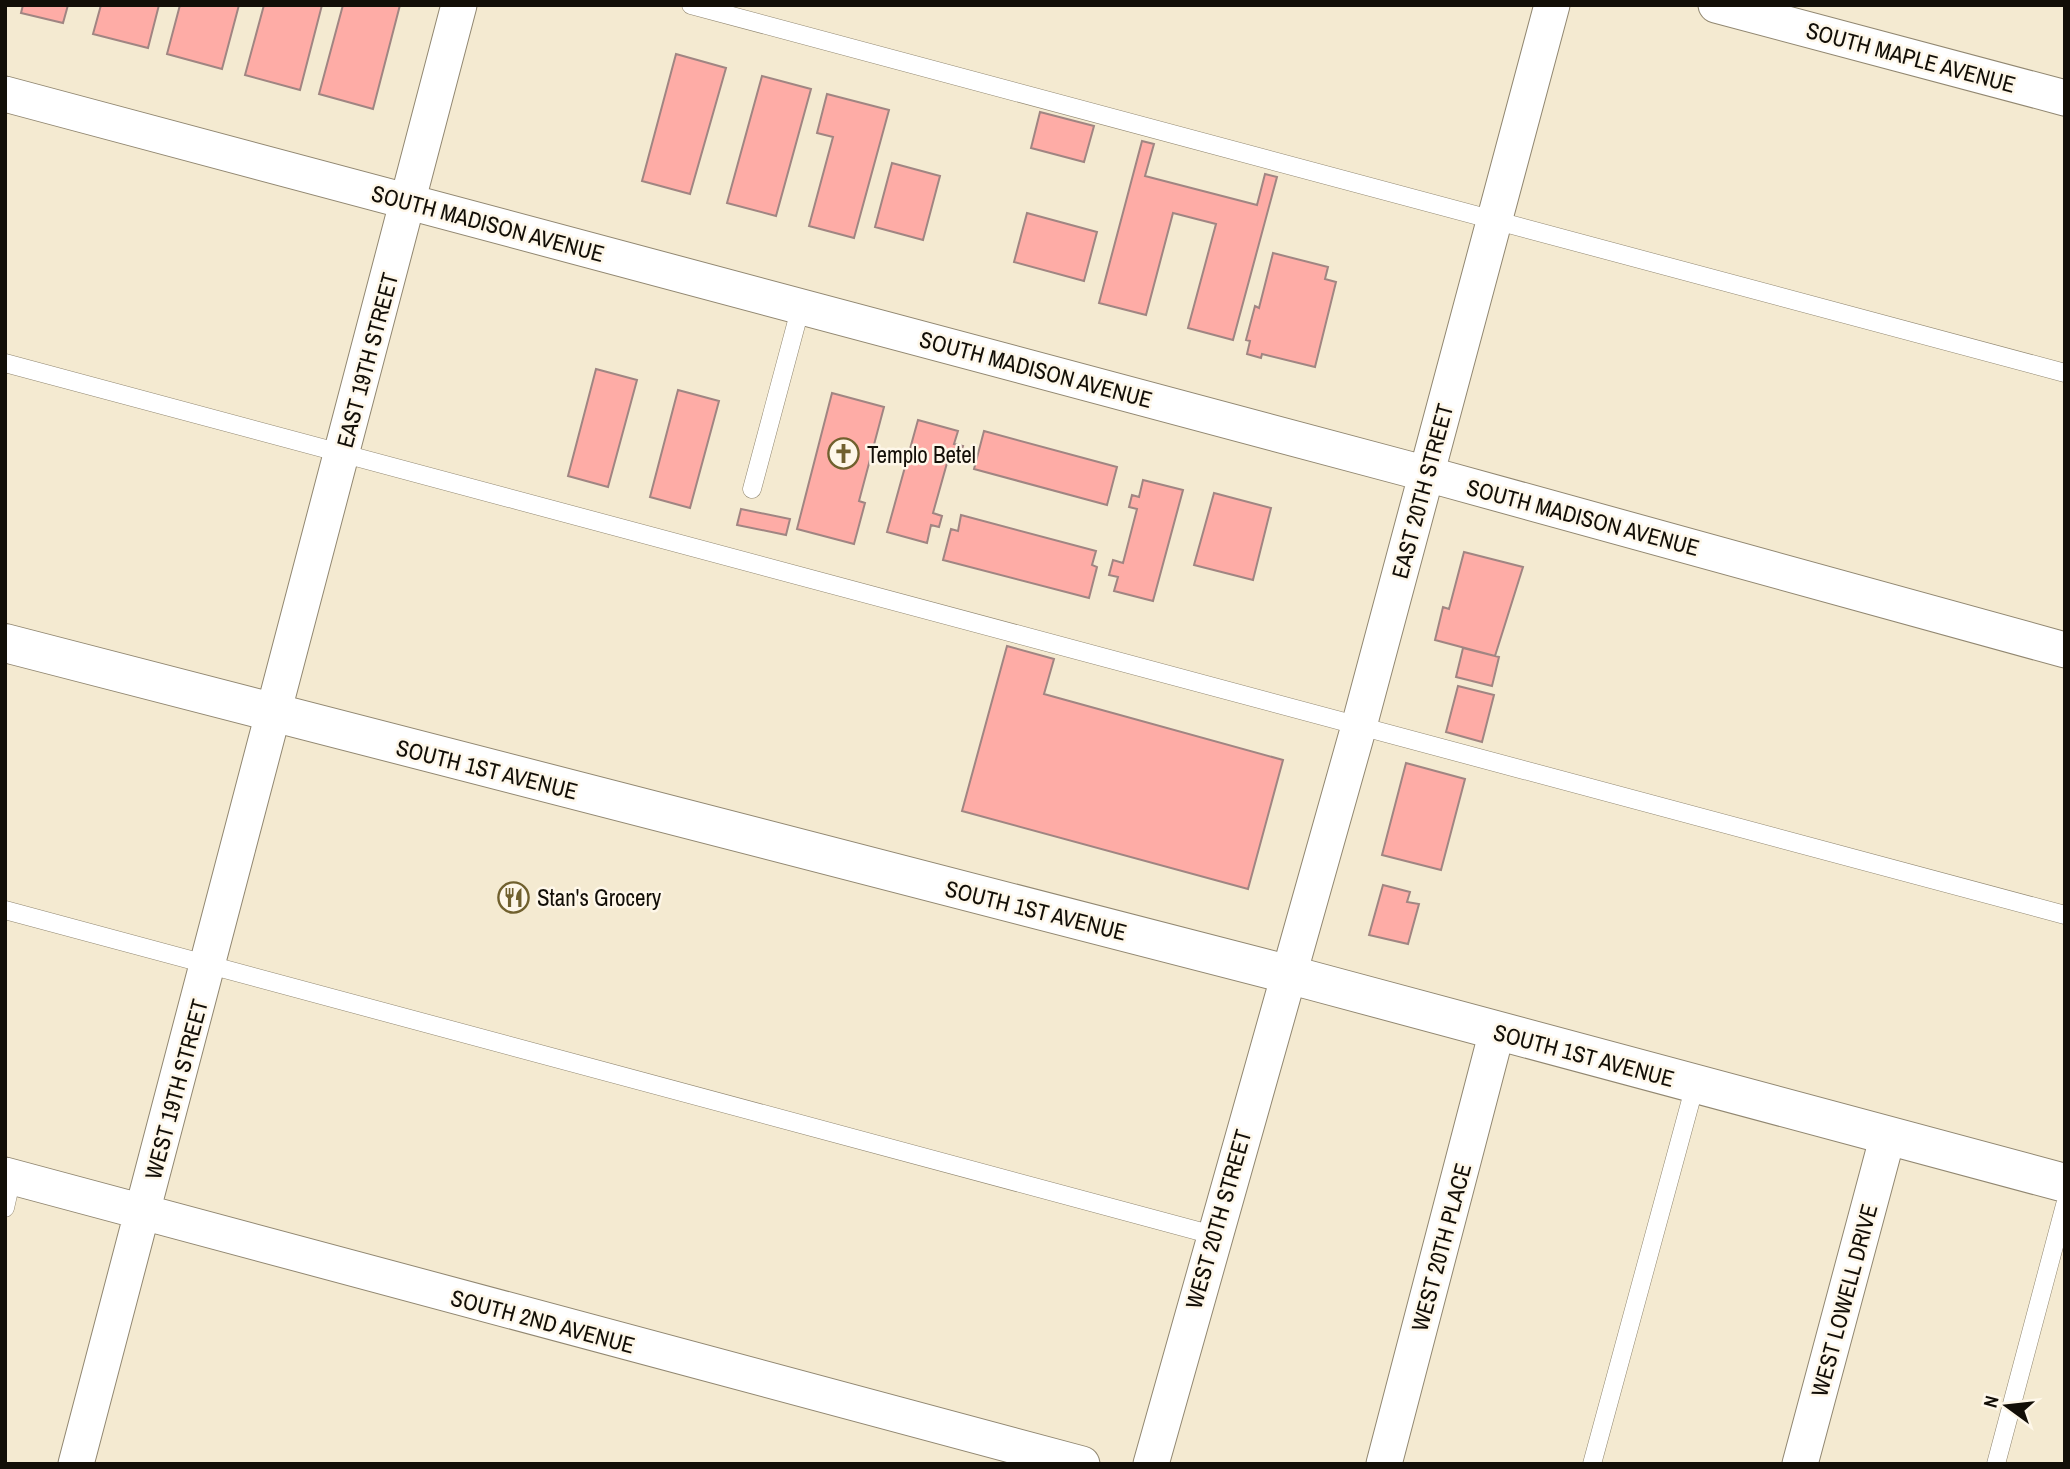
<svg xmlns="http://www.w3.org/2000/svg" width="2070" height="1469" viewBox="0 0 2070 1469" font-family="'Archivo Narrow',sans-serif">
	<rect width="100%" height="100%" fill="#f4ead1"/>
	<path fill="#feaca6" stroke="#a08582" stroke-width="2" d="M23 5H68L63 23 21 13Z
		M101 5H159L148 48 93 34Z
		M180 5H239L222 69 167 54Z
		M264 5H322L300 90 245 75Z
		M343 5H400L373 109 319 94Z
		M676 54 726 68 690 194 642 181Z
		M762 76 811 89 776 216 727 203Z
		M827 94 889 110 854 238 809 226 833 137 817 133Z
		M1040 112 1094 126 1084 162 1031 148Z
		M1142 141 1154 144 1145 176 1257 205 1265 174 1277 177 1233 340 1188 328 1216 224 1173 213 1146 315 1099 303Z
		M892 163 940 176 923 240 875 227Z
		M1027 213 1097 232 1084 281 1014 262Z
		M1273 253 1328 267 1325 279 1336 282 1315 367 1262 354 1261 358 1247 354 1250 341 1246 340 1255 306 1259 308Z
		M596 369 637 380 608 487 568 476Z
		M678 390 719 401 690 508 650 497Z
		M832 393 884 407 859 501 865 503 854 544 797 529Z
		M918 420 958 431 954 444 963 446 959 459 949 456 933 513 942 516 939 527 931 525 927 543 887 532Z
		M984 431 1117 467 1107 505 974 469Z
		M1143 480 1183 490 1153 601 1114 591 1118 577 1109 575 1113 560 1123 563 1137 509 1129 507 1132 495 1139 497Z
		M1214 493 1271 508 1253 580 1194 565Z
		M741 509 790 519 786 535 737 525Z
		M961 515 1096 551 1092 565 1097 567 1089 598 943 560 951 529 958 531Z
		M1464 552 1523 567 1495 656 1435 640 1443 607 1449 609Z
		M1007 646 1054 659 1044 694 1283 760 1248 889 962 811Z
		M1463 648 1499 657 1492 686 1456 677Z
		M1458 686 1494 695 1482 742 1446 732Z
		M1406 763 1465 779 1441 870 1382 855Z
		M1383 885 1410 892 1407 902 1419 904 1408 944 1369 935Z"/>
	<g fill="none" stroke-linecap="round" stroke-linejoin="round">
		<defs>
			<path id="lane" d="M691 5 2065 373
				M5 363 2065 915
				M752 489 801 306
				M5 910 1213 1235
				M5 1208 12 1177
				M1592 1464 1695 1085
				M1996 1464 2065 1205"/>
			<path id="street" d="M1716 5 2065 98
				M5 94 1427 474 2065 650
				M5 1175 1082 1464
				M76 1464 459 5
				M1151 1464 1359 726 1552 5
				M1384 1464 1497 1031
				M1800 1464 1888 1135"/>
			<path id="secondary" d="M5 643 1287 974 2065 1183"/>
		</defs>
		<use href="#lane" stroke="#918771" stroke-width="19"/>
		<use href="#street" stroke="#918771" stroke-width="37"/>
		<use href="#secondary" stroke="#918771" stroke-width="40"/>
		<use href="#lane" stroke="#fff" stroke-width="18"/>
		<use href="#street" stroke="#fff" stroke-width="35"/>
		<use href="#secondary" stroke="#fff" stroke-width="38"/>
	</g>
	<defs>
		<symbol id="church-ring" viewBox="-11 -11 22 22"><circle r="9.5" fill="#fef7e9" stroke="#70602e" stroke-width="1.5"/><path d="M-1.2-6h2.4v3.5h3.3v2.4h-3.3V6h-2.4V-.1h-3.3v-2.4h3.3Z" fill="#70602e"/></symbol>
		<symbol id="restaurant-ring" viewBox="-11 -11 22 22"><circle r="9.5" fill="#fef7e9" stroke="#70602e" stroke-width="1.5"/><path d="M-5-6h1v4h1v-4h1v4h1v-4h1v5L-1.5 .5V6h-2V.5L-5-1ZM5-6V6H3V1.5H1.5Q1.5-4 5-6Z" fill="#70602e"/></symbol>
	</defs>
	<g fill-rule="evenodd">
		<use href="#church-ring" x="826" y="436" width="35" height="35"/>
		<use href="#restaurant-ring" x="496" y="880" width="35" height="35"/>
	</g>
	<g text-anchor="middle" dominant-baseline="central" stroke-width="5" stroke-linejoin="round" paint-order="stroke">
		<g font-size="23" fill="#120e07" stroke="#fef7e9">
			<text transform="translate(1911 57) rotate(15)">SOUTH MAPLE AVENUE</text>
			<text transform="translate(488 223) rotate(15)">SOUTH MADISON AVENUE</text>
			<text transform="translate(367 360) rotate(-75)">EAST 19TH STREET</text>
			<text transform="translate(1036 369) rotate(15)">SOUTH MADISON AVENUE</text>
			<text transform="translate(1422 491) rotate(-75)">EAST 20TH STREET</text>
			<text transform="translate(1583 517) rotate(15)">SOUTH MADISON AVENUE</text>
			<text transform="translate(487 769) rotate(14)">SOUTH 1ST AVENUE</text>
			<text transform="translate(1036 910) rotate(14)">SOUTH 1ST AVENUE</text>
			<text transform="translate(1584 1055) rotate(15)">SOUTH 1ST AVENUE</text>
			<text transform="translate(176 1089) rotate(-75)">WEST 19TH STREET</text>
			<text transform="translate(1218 1219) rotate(-74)">WEST 20TH STREET</text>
			<text transform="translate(1441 1247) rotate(-75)">WEST 20TH PLACE</text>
			<text transform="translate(1844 1300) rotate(-75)">WEST LOWELL DRIVE</text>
			<text transform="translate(543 1321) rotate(15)">SOUTH 2ND AVENUE</text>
		</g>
		<g font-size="23" fill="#120e07" stroke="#fef7e9" text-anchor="start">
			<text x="867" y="454">Templo Betel</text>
			<text x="537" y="897">Stan's Grocery</text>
		</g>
	</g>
	<rect width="2070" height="1469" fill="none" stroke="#120e07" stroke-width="14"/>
	<g transform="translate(2007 1406) rotate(285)" stroke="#fef7e9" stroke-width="5" paint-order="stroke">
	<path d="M0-5L12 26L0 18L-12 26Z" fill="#120e07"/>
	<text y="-10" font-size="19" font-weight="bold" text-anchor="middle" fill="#120e07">N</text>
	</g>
</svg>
